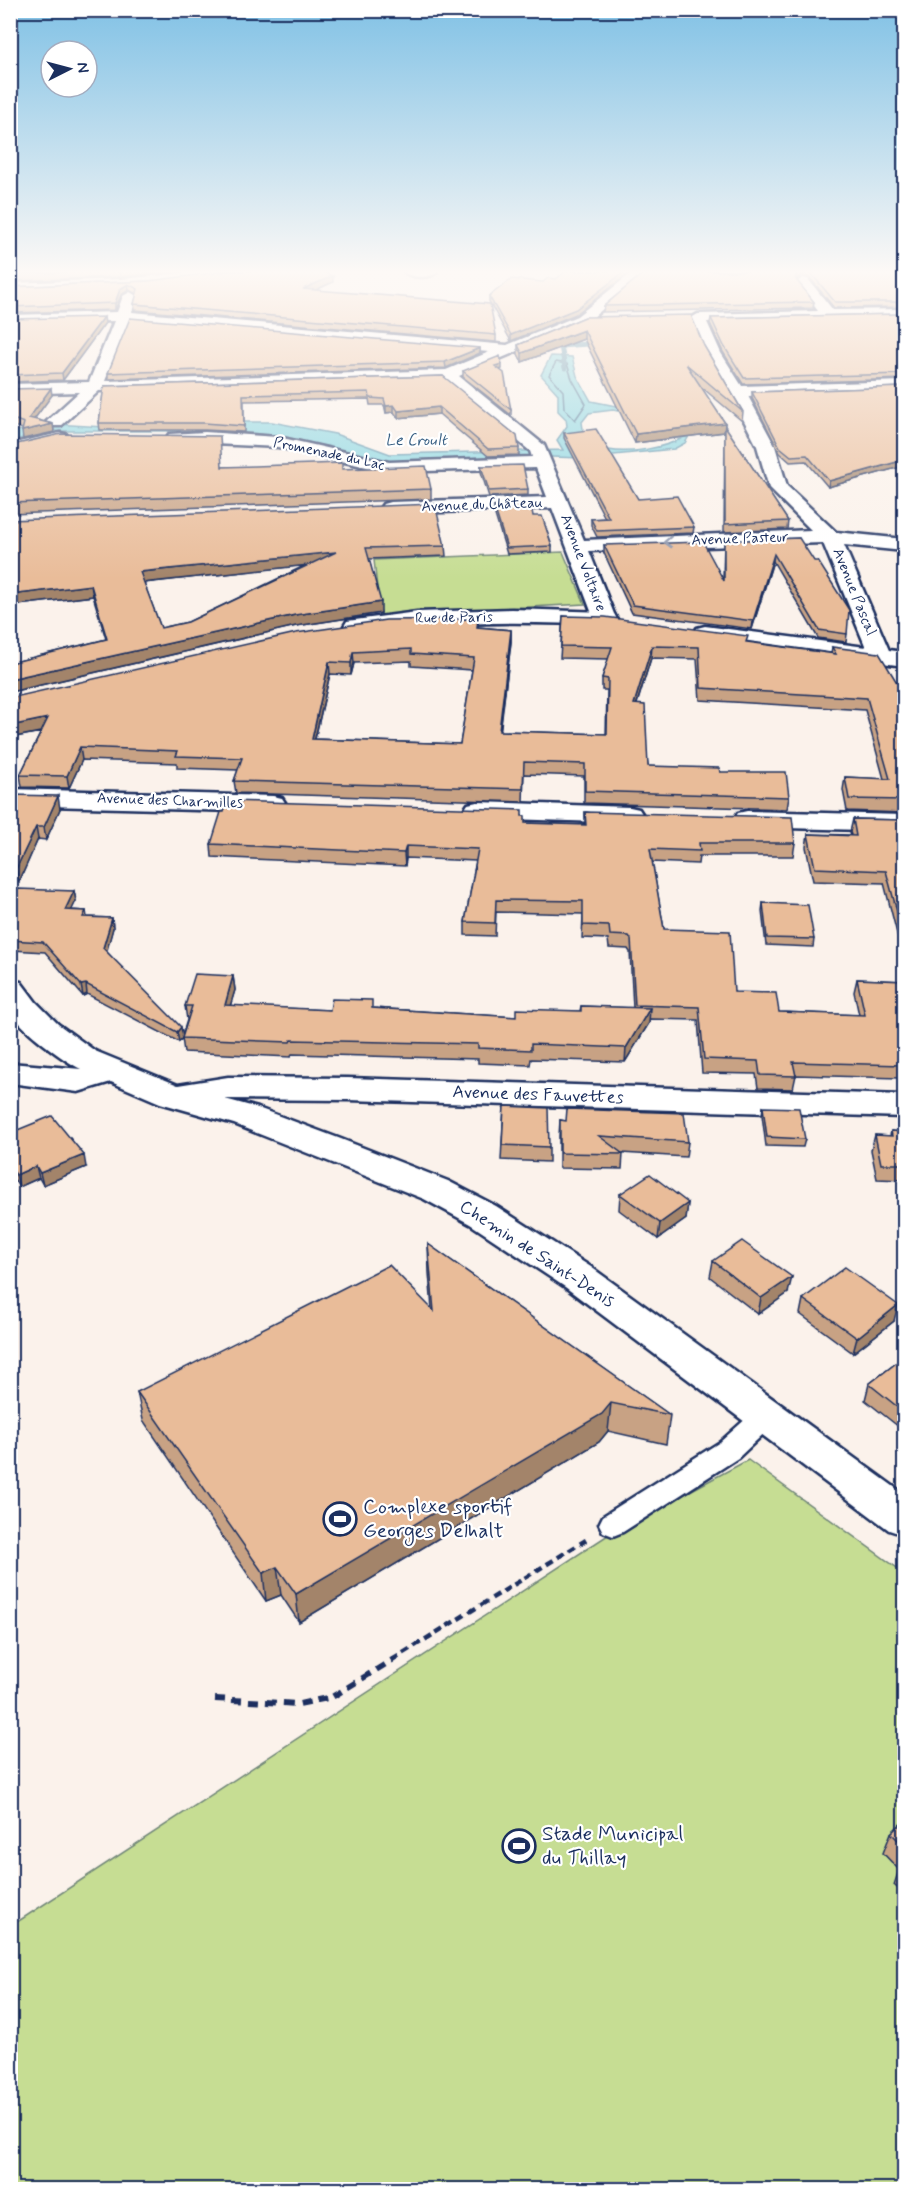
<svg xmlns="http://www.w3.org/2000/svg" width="915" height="2200" viewBox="0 0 915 2200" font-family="Mynerve,sans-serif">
	<rect width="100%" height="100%" fill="#fbf2eb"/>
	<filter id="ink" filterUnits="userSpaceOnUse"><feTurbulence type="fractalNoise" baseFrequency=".0167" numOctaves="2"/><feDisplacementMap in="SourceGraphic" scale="12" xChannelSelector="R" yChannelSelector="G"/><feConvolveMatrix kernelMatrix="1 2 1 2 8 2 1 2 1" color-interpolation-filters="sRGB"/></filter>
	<g filter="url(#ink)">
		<path fill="#c6dd93" stroke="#708678" stroke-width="1.5" d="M563 552 585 604 380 615 374 560Z
			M748 1460 904 1573V2189L11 2190V1926L608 1535Z"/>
		<path fill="#84d4e0" stroke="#5a92ac" stroke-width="1.5" fill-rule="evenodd" d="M551 356 572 357 577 376 591 401 631 409 689 436 685 443 674 449 583 458 521 456 392 462 282 436 228 431H51L11 441V432L54 424 121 428 199 422H272L335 434 390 454 563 450 557 440 567 426 566 419 558 411V394L541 375ZM613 410 641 416 684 437C666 448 629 454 609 450 601 448 591 440 584 436L582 422 589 413Z"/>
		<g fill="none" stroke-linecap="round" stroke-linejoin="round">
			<path stroke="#457192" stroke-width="1.5" d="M556 362 567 364 572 379 586 404 575 420 564 408 563 391 549 375Z"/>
			<path stroke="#5a92ac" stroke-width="5" d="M565 368 561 346 601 343"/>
			<defs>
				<path id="lane" d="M767 1405 776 1408 780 1415 776 1422 738 1458 623 1532 613 1536 603 1532 599 1524 603 1516 720 1442 758 1408Z"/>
				<path id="street" d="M206 271H236L229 275 148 285 10 291V283L120 279Z
					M403 271H436L437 272C430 279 410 278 403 271Z
					M634 271H649L587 322 459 376 544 445 584 540 811 530 769 488 757 446 729 391 705 353 691 318 698 314 818 311 796 282 803 278 808 279 833 310 904 309V317L707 322 721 353 742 386 904 381V391L748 396 775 446 787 486 836 532 904 539V551L844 545 891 655 888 660 880 662 872 660 869 655 823 543 589 551 616 619 613 624 605 626 597 624 594 619 552 508 390 514 383 512 380 508 383 504 390 502 547 497 536 468 389 472 278 447 169 442 166 438 169 434 205 432 278 437 389 462 532 457 530 451 444 380 99 391 61 426H49L46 422 79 392 10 394V384L89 382 114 321 10 323V315L117 312 123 296 130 292 137 296 132 312 507 345 577 316ZM129 321 489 352 446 370 105 381Z
					M60 433 66 434 69 438 66 442 10 454V444Z
					M10 789 273 796 282 798 286 804 282 810 273 812 10 805Z
					M477 802 630 807 639 809 643 815 639 821 630 823 477 818 468 816 464 810 468 804Z
					M747 811 904 815V831L747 827 738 825 734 819 738 813Z
					M10 980 21 982 36 1002 58 1024 95 1051 178 1085 228 1077 348 1078 904 1095V1117L348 1100 225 1099 258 1108 341 1139 448 1181 496 1206 591 1267 904 1494V1535L889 1530 565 1287 470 1224 424 1199 234 1124 160 1103 111 1082 78 1092 10 1083V1063L81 1069C64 1061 21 1029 12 1013 8 1005 10 989 10 980Z"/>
				<path id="secondary" d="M512 609 606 612 614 614 617 619 614 624 606 626C522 620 439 622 355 633L347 631 344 626 347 621 417 612Z
					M705 626 904 652V666L697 638 694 633 697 628Z"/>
			</defs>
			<use href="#lane" stroke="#1b2f5e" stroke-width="5"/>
			<use href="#street" stroke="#1b2f5e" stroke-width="5"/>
			<use href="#secondary" stroke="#1b2f5e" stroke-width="5"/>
			<path stroke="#1b2f5e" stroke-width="4.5" stroke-dasharray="8 5" stroke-linecap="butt" d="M392 1660 586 1540"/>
			<path stroke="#1b2f5e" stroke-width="6" stroke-dasharray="10 7" stroke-linecap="butt" d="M215 1699 299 1704 332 1697 394 1659"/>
			<use href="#lane" fill="#fff" fill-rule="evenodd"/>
			<use href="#street" fill="#fff" fill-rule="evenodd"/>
			<use href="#secondary" fill="#fff" fill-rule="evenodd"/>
		</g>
		<path fill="#c8a284" stroke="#1b2f5e" stroke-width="1.5" fill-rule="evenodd" d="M10 271H186L120 277 10 281Z
			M646 271H904V307L834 308 810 278 803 276 796 280 814 302 813 308 603 312 604 306Z
			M148 281 333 282 315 290 496 335V342L135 310 134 304 137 294 129 290 121 295 115 310 10 313V287Z
			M489 296 576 314 511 341 489 301Z
			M904 314V379L743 384 723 352 710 323 711 318Z
			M585 317 704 346 743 412 742 421 699 385 725 423 724 432 635 443 584 339 522 362 518 354V345Z
			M10 319 105 323 63 380 10 382Z
			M480 348V353L446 368 108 379V373Z
			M502 369 499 370 511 410V415L463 377V371Z
			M443 376 519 448V455L488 456 439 414 398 418 394 412 386 413 384 405H370L369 399 244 401V432L205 430H100L99 423 104 386Z
			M904 387V466L828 487 806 461 790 462 780 453 752 398V392Z
			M10 389 52 395 34 419 53 424 54 432 23 439V429L10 425Z
			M725 426 788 521 787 529 724 532Z
			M564 433 638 499 694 527 693 533 597 537 591 525V519L605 518 564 438Z
			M481 466 528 489V495L489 497 481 472Z
			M223 467 342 469 431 489V499L10 514V470Z
			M494 506 533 516 552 546V552L507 554 494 512Z
			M10 520 445 546 446 556 369 559 381 613 296 626 10 692V663L106 639 93 596 10 606ZM306 565 188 622 161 628 144 583Z
			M799 538 847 634 846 642 818 638 773 561 752 629 632 613 604 553V545L723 579 724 541Z
			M563 616 831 653 832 647 904 694V813L847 811 843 790 845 777 884 779 865 710 700 700 697 659 651 658 637 704 648 766 720 772 789 797 787 809 584 803V776L524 774 523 802 236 793 234 781 238 770 177 768V763L82 760 69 788 22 787 20 775 41 732 10 738V698L478 619V627L511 630V642L500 731 606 734 607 690H602V678L609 659 560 658ZM411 661V666L472 670 460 744 315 739 330 674 351 675 354 663Z
			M10 795 60 809 46 840 38 839 19 882 10 881Z
			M585 812 795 843 793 856H699L698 864 652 862 664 929 734 992 779 1012 859 1015 854 992 857 979 904 981V1068H902L899 1078 796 1075 793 1089 758 1088 756 1074 702 1073 698 1020 649 1019V1023L625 1062 531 1059 530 1065 478 1063V1059L292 1054 291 1057 184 1052 182 1038 179 1042 87 994 83 996 45 952 12 950 10 948V904L74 891 76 901 71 910 86 911 87 917 112 918 113 928 106 951 182 1036 187 1020 185 1006 233 976 235 990 230 1006 330 1010 372 1008 516 1017 580 1011 581 1006 633 1008 630 952 628 949 609 948 608 939 582 938 583 914 496 912 495 936 465 935V922L476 861 406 858 405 866 212 857 211 844 522 816 525 823 585 825Z
			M853 819 904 820V961L884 883 813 881 806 847 808 834 851 835 850 832Z
			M763 903 814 939 813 947 766 945 762 911Z
			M504 1106 549 1147V1162L501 1160Z
			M763 1107 805 1139 803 1147 766 1146 762 1115Z
			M560 1120 688 1142 686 1157 621 1153 623 1154 622 1169 559 1168V1136Z
			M891 1131 904 1132V1180L877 1179 871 1150 875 1135 890 1136Z
			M10 1133 86 1167 43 1185 39 1178 19 1187 10 1173Z
			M620 1194 688 1203 686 1219 658 1239 619 1210Z
			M428 1244 670 1415 666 1444 608 1431 599 1442 299 1622 281 1595 266 1601 143 1420 137 1392 432 1309 429 1273Z
			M713 1261 788 1293 758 1314 710 1277Z
			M803 1299 894 1321 853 1353 800 1314Z
			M904 1357V1431L865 1400 869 1384Z
			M904 1821V1894L894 1885 899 1870 883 1853 891 1833Z"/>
		<path fill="#a3846b" stroke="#1b2f5e" stroke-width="1.5" d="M119 271H186L120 277Z
			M625 271H632L576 314 511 341V335Z
			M804 271 803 276 795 280 796 275Z
			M333 276V282L303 296V289Z
			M128 284 129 290 121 295 115 310V303L120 289Z
			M104 317 105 323 63 380 62 373Z
			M584 330V339L522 362V353Z
			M480 348V353L446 368 445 362Z
			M502 364V369L494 372 495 366Z
			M51 388 52 395 30 425 29 418Z
			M394 405V412L386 413V406Z
			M439 407V414L398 418V411Z
			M725 423 724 432 635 443 636 434Z
			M53 424 54 432 23 439 22 431Z
			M904 460V466L828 487 829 481Z
			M336 552V562L142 583 140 572Z
			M774 554 773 561 752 629 753 621Z
			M91 585 93 596 10 606V595Z
			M381 602V613L296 626 10 692V679L295 615Z
			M511 630V642L499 743V731Z
			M652 646 651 658 633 716 634 704Z
			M353 652 354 663 351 675V663Z
			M329 662 330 674 312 751V739Z
			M48 718 50 730 10 738V726Z
			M80 747 82 760 69 788 67 776Z
			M58 796 60 809 46 840 44 827Z
			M36 827 38 839 19 882 16 869Z
			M406 846V858L405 866 404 853Z
			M74 891 76 901 67 920 65 910Z
			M112 918 113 928 105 958 103 948Z
			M233 976 235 990 226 1020 225 1005Z
			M86 984 87 994 83 996 81 985Z
			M650 1008 649 1023 625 1062 626 1048Z
			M181 1027 183 1037 179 1042 177 1032Z
			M84 1155 86 1167 43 1185 40 1173Z
			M36 1166 39 1178 19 1187 16 1175Z
			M688 1203 686 1219 658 1239 660 1223Z
			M792 1277 788 1293 758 1314 761 1298Z
			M898 1305 894 1321 853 1353 857 1338Z
			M611 1403 608 1431 599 1442 299 1622 296 1594Z
			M277 1567 281 1595 266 1601 263 1573Z"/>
		<path fill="#e9bc99" stroke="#1b2f5e" stroke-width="1.5" fill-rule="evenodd" d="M10 271H118L10 274Z
			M229 271H320L333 276 303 289 490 304 496 335 134 304 138 289 128 284 120 289 115 303 10 307V287L148 281Z
			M566 271H625L576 309 511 335 489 296 512 279 543 282 548 278 556 279Z
			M646 271H804L796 275 795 278 814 302 604 306Z
			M804 271H904V302H835L810 272Z
			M904 314V374L744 378 724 346 711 318Z
			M691 315 704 346 743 412 686 364 725 423 636 434 584 330 522 353 518 345 585 317Z
			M104 317 62 373 10 375V319Z
			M130 318 480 348 445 362 108 373Z
			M500 356 502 364 495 366 504 373 511 410 463 371Z
			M443 376 517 436 519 448 488 449 439 407 398 411 394 405 386 406 384 399 370 398 369 392 243 395 244 426 204 423H99L104 386Z
			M904 387V460L829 481 807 455 791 456 780 447 752 392Z
			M51 388 29 418 53 424 22 431 24 423 10 418V389Z
			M725 426 788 521 725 524Z
			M596 429 638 499 677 496 694 527 597 531 591 519 609 518 564 433Z
			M61 434 220 436 222 467 342 463V469L426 466 431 489 10 503V470L17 444Z
			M523 465 528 489 489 491 481 466Z
			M435 504 445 546 366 548 381 602 295 615 10 679V663L107 639 91 585 10 595V520ZM336 552 188 622 161 628 140 572Z
			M531 505 533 516H542L552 546 507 548 494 506Z
			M799 538 814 561H818L849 610 847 634 819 630 774 554 753 621 633 605 604 545 703 542 724 581V541Z
			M563 616 605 617 748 636 746 642 836 654 832 647 879 653 904 694V800L849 799 845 777 890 779 867 698 701 688 699 647 652 646 634 704 645 705 648 766 719 768 720 772H786L789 797 585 791V764L524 762 523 789 234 781 242 758 176 756 178 751 80 747 67 776 20 775 48 718 10 726V698L296 633 386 620 478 619 477 627 511 630 499 731 607 734 608 679 602 678 612 647 561 646ZM411 649V654L474 658 460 744 312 739 329 662 351 663 353 652Z
			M10 795 58 796 44 827H36L16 869H10Z
			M228 801 522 810V816H525V823L586 825 585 812 792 817 795 843H699L700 851 650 849 664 929 730 931 734 992 776 993 779 1012 865 1015 857 979 904 981V1055H900L902 1065 793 1062 796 1076 760 1075 758 1061 704 1059 699 1007 635 1005 631 939 629 936 610 935 609 926 583 925V901L496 900 495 923 465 922 478 849 406 846 404 853 211 844 221 812H224Z
			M853 819 904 820V937L886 871 815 868 808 834 856 836Z
			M18 889 74 891 65 910 86 911 83 917 112 918 103 948 181 1027 177 1032 86 984 81 985 43 942 10 940V904Z
			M763 903 808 905 814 939 767 938Z
			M195 974 233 976 225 1005 330 1010 332 999 372 1000V1008L516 1017V1009L581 1011V1006L650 1008 626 1048 531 1044V1050L478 1048V1044L291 1040 290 1042 182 1038 192 1006H185Z
			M504 1106 548 1108 549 1147 502 1145Z
			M763 1107 799 1108 805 1139 767 1137Z
			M567 1109 684 1113 688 1142 599 1136 623 1154 560 1153V1120L566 1121Z
			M52 1116 84 1155 40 1173 36 1166 16 1175 10 1166V1133Z
			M891 1131 904 1132V1164H881L875 1135 892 1136Z
			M650 1174 688 1203 660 1223 620 1194Z
			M742 1241 792 1277 761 1298 713 1261Z
			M428 1244 670 1415 611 1403 602 1414 296 1594 277 1567 263 1573 137 1392 389 1265 434 1311Z
			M845 1267 898 1305 857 1338 803 1299Z
			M904 1357V1412L869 1384Z
			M904 1821V1846L891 1833Z"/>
		<defs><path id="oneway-chevron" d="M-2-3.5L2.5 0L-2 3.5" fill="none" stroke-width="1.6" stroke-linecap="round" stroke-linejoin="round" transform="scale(1.5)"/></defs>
		<use stroke="#8d97ae" href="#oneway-chevron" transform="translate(668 542) rotate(178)"/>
	</g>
	<linearGradient id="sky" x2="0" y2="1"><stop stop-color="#80c1e5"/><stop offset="0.47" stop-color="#fdf9f6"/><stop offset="1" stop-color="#fdf9f6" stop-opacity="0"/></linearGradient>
	<rect width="915" height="579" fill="url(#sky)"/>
	<defs>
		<symbol id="stadium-ring" viewBox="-11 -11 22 22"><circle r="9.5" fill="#fff" stroke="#1b2f5e" stroke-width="1.5"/><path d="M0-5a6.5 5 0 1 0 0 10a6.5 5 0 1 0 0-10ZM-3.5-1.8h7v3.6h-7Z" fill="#1b2f5e"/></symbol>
	</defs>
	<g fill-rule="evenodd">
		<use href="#stadium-ring" x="321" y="1500" width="38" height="38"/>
		<use href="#stadium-ring" x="500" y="1827" width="38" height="38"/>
	</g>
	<g text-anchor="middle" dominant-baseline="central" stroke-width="4.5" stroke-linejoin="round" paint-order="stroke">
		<g font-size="15" fill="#1b2f5e" stroke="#fff">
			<text transform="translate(329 454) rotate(12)">Promenade du Lac</text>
			<text transform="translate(482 505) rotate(-2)">Avenue du Château</text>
			<text transform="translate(740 539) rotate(-2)">Avenue Pasteur</text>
			<text transform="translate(583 563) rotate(69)">Avenue Voltaire</text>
			<text transform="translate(854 592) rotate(68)">Avenue Pascal</text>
			<text transform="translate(454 618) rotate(-1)">Rue de Paris</text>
			<text transform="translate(170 801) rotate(2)">Avenue des Charmilles</text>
		</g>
		<g font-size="16" font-style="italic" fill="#3a6185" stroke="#fff">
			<text x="416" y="440">Le Croult</text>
		</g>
		<g font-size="18" fill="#1b2f5e" stroke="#fff">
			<text transform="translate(538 1095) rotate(2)">Avenue des Fauvettes</text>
			<text transform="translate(537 1254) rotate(33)">Chemin de Saint-Denis</text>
		</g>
		<g font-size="21" fill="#1b2f5e" stroke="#fff" text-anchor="start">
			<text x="363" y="1507">Complexe sportif<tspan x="363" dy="24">Georges Delhalt</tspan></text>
			<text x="542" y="1834">Stade Municipal<tspan x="542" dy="24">du Thillay</tspan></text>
		</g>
	</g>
	<rect width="915" height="2200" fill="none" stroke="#fff" stroke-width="36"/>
	<rect x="18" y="18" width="879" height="2164" fill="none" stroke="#1b2f5e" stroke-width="2" filter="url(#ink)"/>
	<g transform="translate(69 69) rotate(84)"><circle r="28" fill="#ffffff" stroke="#a4acbf" stroke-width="1.5"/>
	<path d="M0-4.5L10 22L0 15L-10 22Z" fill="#1b2f5e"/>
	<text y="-9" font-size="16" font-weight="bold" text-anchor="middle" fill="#1b2f5e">N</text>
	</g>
</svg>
